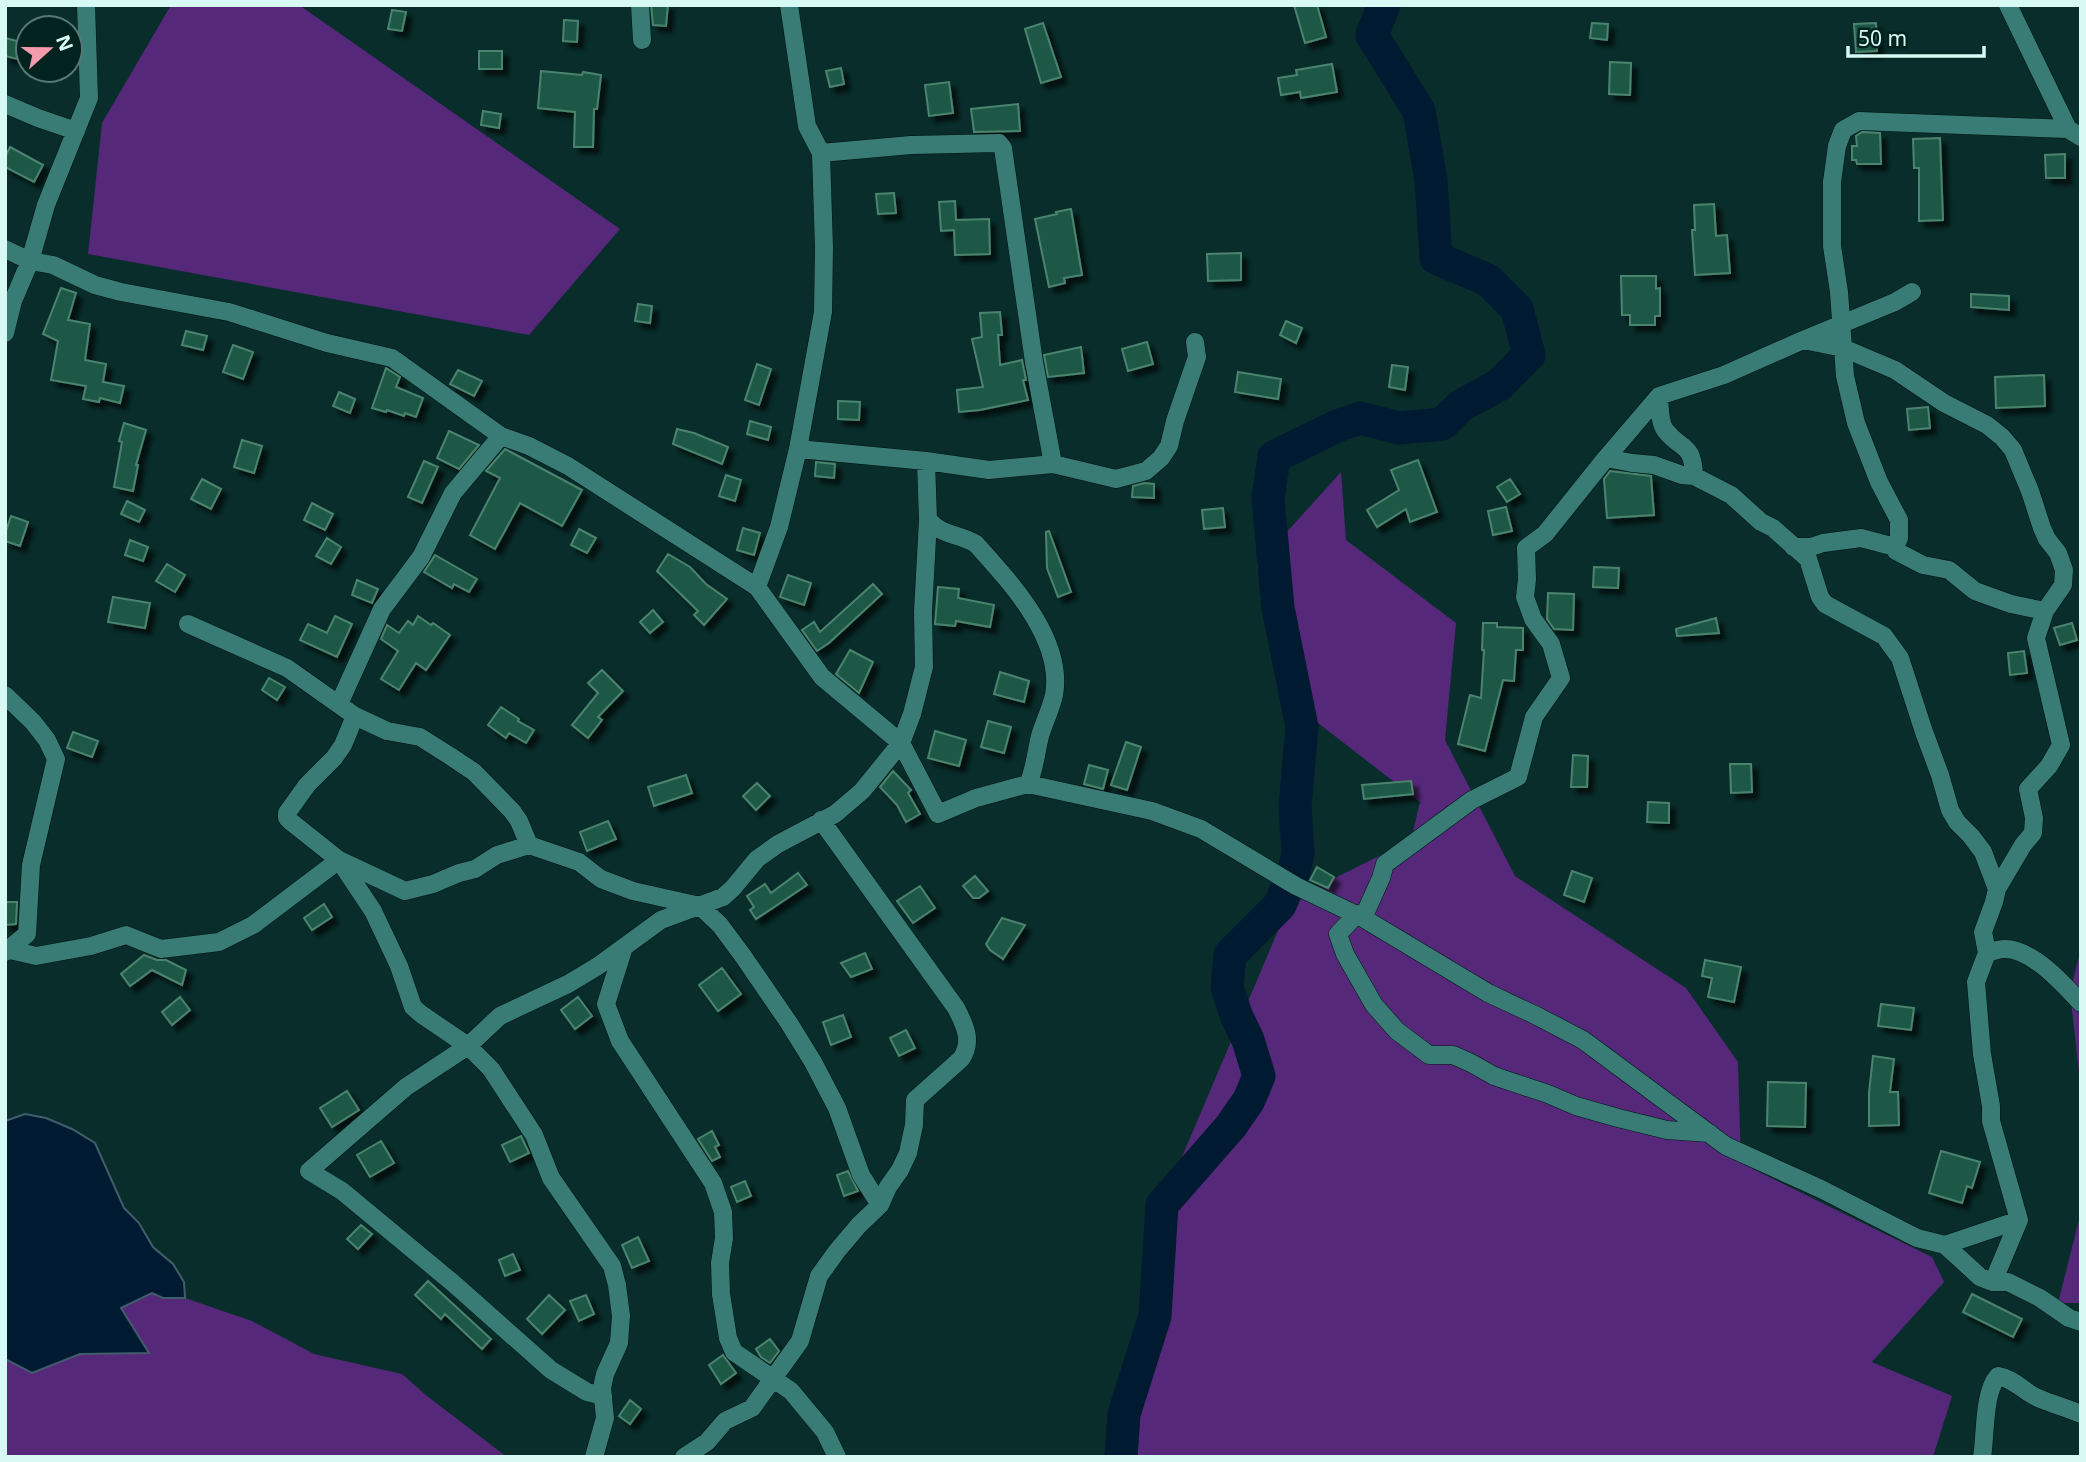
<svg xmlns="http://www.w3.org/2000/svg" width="2086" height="1462" viewBox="0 0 2086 1462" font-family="'Noto Sans',sans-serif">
	<defs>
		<filter id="shadow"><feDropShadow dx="6" dy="6" stdDeviation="2" flood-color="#0009"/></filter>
	</defs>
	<rect width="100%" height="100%" fill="#082d2a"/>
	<path fill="#552879" d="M171 5H299L620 229 529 335 88 254 102 123Z
		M1341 472 1346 540 1456 623 1445 740 1515 876 1686 988 1738 1062 1741 1163 1932 1257 1944 1282 1872 1362 1952 1396 1933 1457H1128L1148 1237 1291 900 1411 840 1420 802 1278 692 1257 565Z
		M2081 948V1091L2070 992Z
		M2081 1212V1303H2058Z
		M152 1293 163 1298H185L252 1321 314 1354 402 1374 427 1396 507 1457H5V1359L32 1373 80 1354 148 1353 121 1308Z"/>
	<path fill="#001a32" stroke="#415d6c" stroke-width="2" d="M25 1114 46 1118 72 1129 95 1143 124 1208 139 1223 153 1247 173 1264 184 1282 185 1298H163L152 1293 121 1308 149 1353 80 1354 32 1373 5 1359V1121Z"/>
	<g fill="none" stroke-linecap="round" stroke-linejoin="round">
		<path stroke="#001a32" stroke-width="33" d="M1121 1457 1124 1414 1155 1316 1162 1205 1231 1126 1249 1100 1259 1076 1248 1040 1236 1015 1227 987 1230 955 1280 905 1294 872 1298 853 1295 807 1302 727 1278 608 1268 498 1274 457 1337 426 1360 418 1399 428 1442 424 1462 405 1499 385 1529 355 1517 309 1488 280 1436 258 1431 180 1419 111 1372 35 1384 5"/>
	</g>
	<path fill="#1e5844" stroke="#4b846e" stroke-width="2" filter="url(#shadow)" d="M651 5H668L666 26 653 25Z
		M1294 5H1317L1326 37 1305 43Z
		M392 10 406 12 402 31 388 29Z
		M564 20 578 21 577 42 563 41Z
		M1043 23 1061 77 1041 83 1025 29Z
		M1592 23 1608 24 1607 40 1590 38Z
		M1876 23 1877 51 1856 52 1854 24Z
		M5 38 21 42 18 59 5 56Z
		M479 51H502V69H479Z
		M1610 62 1631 63 1630 95 1609 94Z
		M1332 64 1337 92 1301 98 1300 92 1281 95 1278 78 1297 75 1296 70Z
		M841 68 844 84 830 87 826 71Z
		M541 71 582 75 583 72 601 75 597 109H594L593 147H574L575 112 538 108Z
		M949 82 953 113 929 116 925 85Z
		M1018 104 1020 131 974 132 971 109Z
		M483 111 501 114 499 128 481 125Z
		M1862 132 1880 133 1881 164H1857L1856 160H1852V146H1857L1856 136Z
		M1940 138 1943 220 1919 221V168H1914L1913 139Z
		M10 147 43 165 34 182 5 167V157Z
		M2065 154V178H2046L2045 155Z
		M894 193 896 213 878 214 876 194Z
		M955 201 956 220 989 219 990 254 955 255 954 230 941 231 939 202Z
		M1714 204 1716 236 1727 235 1730 273 1695 275 1692 230H1695L1694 205Z
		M1071 209 1082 275 1064 278 1065 283 1049 287 1035 219 1057 214 1056 212Z
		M1241 253V280L1208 281 1207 254Z
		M1621 276H1656V289L1660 288V316H1655V325H1630V315H1622Z
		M61 288 76 293 68 320 90 324 85 360 106 364 103 382 124 386 120 403 100 398 99 402 83 399 86 386 51 380 58 341 43 334Z
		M1971 294 2009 296V310L1971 307Z
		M638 304 652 306 650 323 635 321Z
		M1000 312 1002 335H998L1000 365 1022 360 1026 380H1023L1028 400 980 410 959 412 957 390 983 387 972 339 982 337 980 313Z
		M1286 321 1302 328 1296 343 1280 335Z
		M186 331 207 336 203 350 182 345Z
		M1147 342 1153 364 1128 371 1122 349Z
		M233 345 253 352 243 379 223 372Z
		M1081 347 1084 373 1048 377 1044 355Z
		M757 364 771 369 759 405 745 400Z
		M1392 365 1408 367 1405 390 1389 387Z
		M386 368 400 377 396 387 423 398 416 417 405 413 404 416 387 410 386 412 372 408Z
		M458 370 482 381 474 396 450 384Z
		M1238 372 1281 379 1278 399 1235 392Z
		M2044 375 2045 406 1996 408 1995 377Z
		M339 392 355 399 350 413 333 406Z
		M838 401 860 402 859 420 838 419Z
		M1928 407 1930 428 1909 430 1907 409Z
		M750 421 771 427 768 440 747 434Z
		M124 423 146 430 136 465H138L133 491 114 487 122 442 119 441Z
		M677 429 694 433 728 447 722 464 673 444Z
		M449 431 479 445 459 469 437 458Z
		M242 440 262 446 254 473 234 467Z
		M505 449 582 490 562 526 520 503 495 549 470 535 500 478 486 471Z
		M1418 460 1437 512 1410 522 1406 509 1377 527 1367 510 1399 490 1391 470Z
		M424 461 438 467 422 503 408 497Z
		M816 462 835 464 834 478 815 476Z
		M1610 471 1651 476 1654 515 1607 518 1604 479Z
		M726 475 741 480 735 501 719 496Z
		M202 479 221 489 211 509 191 499Z
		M1510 479 1520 494 1507 502 1497 487Z
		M1144 483 1154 484V498L1132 497 1133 486Z
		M127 501 145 510 139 522 121 514Z
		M312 503 333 514 325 530 304 520Z
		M1506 507 1512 531 1493 535 1488 511Z
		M1223 508 1225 527 1204 529 1202 510Z
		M11 516 28 522 20 546 5 541V534Z
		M743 528 760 533 754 555 737 550Z
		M579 529 596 538 587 553 571 545Z
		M1049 531 1071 592 1058 597 1047 568 1046 532Z
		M327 538 341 547 331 564 316 556Z
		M130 540 148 547 143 561 125 555Z
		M668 554 690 567 706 584 727 599 704 625 694 615 698 611 657 571Z
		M435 555 477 579 469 592 454 584 452 588 424 572Z
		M167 564 185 575 175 592 156 581Z
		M1594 567 1619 568 1618 588 1593 587Z
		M788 575 811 583 804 605 780 597Z
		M357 580 378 589 372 603 352 595Z
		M873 584 882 594 829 643 817 651 802 630 814 622 820 632Z
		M938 587 959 589 958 598 994 605 990 627 956 621 955 626 935 624Z
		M1548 593 1574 594 1573 630 1554 629 1547 619Z
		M113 597 150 603 145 628 108 622Z
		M653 610 663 622 650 633 640 622Z
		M335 616 352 624 337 657 300 640 308 624 327 633Z
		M418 616 431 625 433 623 450 635 426 670 416 663 399 690 381 679 398 651 381 639 387 625 399 633 408 621 413 625Z
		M1716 618 1719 633 1677 636 1676 629Z
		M1483 623H1497V627L1523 628V650H1516L1514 681 1503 680 1485 751 1458 744 1470 695 1481 698 1484 650H1482Z
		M2072 623 2077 640 2060 645 2054 628Z
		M850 650 873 662 859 693 836 674Z
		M2024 651 2027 673 2010 675 2008 653Z
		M602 670 623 691 598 717 602 720 588 738 572 725 598 693 588 683Z
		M1000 672 1029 681 1024 702 994 694Z
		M269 678 285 687 277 700 262 690Z
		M501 707 519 719 518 721 534 730 526 743 509 733 506 738 488 725Z
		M988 721 1011 727 1004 753 981 747Z
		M935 731 966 740 959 766 928 758Z
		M73 732 98 741 92 757 67 748Z
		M1126 742 1141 747 1127 790 1111 785Z
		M1573 755 1588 756 1587 787H1571Z
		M1730 764H1751L1752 792 1731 793Z
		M1089 765 1108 770 1103 789 1084 784Z
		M893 771 911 790 908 793 920 814 906 822 897 805 880 787Z
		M686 775 692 793 654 806 648 787Z
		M1411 781 1413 794 1364 799 1362 785Z
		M757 783 770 796 756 810 743 796Z
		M1648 802 1669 803V823L1647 822Z
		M608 821 616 839 587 851 580 832Z
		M1317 867 1334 877 1328 888 1310 880Z
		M1572 871 1592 878 1584 902 1564 895Z
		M798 873 807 885 756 919 750 910 754 907 747 896 765 884 771 893Z
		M975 876 988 891 979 898H973L963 886Z
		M920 886 935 908 913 923 897 901Z
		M5 902H17L16 924 5 925Z
		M324 904 332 917 312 930 304 918Z
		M1002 918 1025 925 1003 959 990 950 986 944Z
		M865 953 872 969 851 977 841 963Z
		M144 955 157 960H166L186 970 182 985 152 970 130 986 121 974Z
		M1705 960 1741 967 1734 1002 1708 997 1712 978 1702 976Z
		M722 968 741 994 718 1011 699 985Z
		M180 997 190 1010 172 1025 162 1012Z
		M578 997 592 1016 575 1029 561 1010Z
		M1881 1004 1914 1008 1911 1030 1878 1026Z
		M843 1015 851 1037 831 1045 823 1022Z
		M906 1030 915 1048 899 1056 890 1038Z
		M1873 1056 1894 1059 1890 1092H1898L1899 1125 1869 1126V1093Z
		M1768 1082 1806 1083 1805 1127 1767 1126Z
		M347 1091 359 1110 332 1127 320 1108Z
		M712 1131 719 1145 715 1147 720 1157 712 1161 698 1139Z
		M521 1136 529 1153 510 1162 502 1145Z
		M381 1141 394 1163 370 1177 357 1155Z
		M1941 1151 1980 1162 1972 1188 1967 1186 1962 1203 1929 1193Z
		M848 1171 858 1191 844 1196 837 1175Z
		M745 1181 751 1196 737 1202 731 1187Z
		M361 1225 372 1234 358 1249 347 1239Z
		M638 1237 649 1261 632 1268 622 1245Z
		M513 1254 520 1270 505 1276 499 1260Z
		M428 1281 491 1339 482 1349 445 1314 441 1319 415 1295Z
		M1972 1294 2022 1319 2013 1337 1963 1312Z
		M549 1295 565 1310 542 1334 527 1319Z
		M586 1295 594 1314 579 1321 570 1301Z
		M770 1339 779 1351 770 1363 761 1357 756 1349Z
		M723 1355 736 1373 721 1384 709 1365Z
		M630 1400 641 1409 630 1424 619 1416Z"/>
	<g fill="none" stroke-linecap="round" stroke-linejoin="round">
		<defs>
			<path id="street" d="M640 5 642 40
				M2008 5 2068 129 2081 137
				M5 104 38 118 76 131
				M821 153 911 145 999 143 1003 148 1034 362 1053 464
				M5 249 30 261 53 265 95 285 121 292 229 312 327 343 392 358 501 436 529 446 568 466 757 587 822 677 901 743 938 814 976 798 1028 784 1152 811 1201 829 1296 886 1363 918 1488 993 1537 1016 1583 1040 1726 1146 1821 1189 1917 1238 1945 1245 1980 1277 1993 1282H2008L2040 1298 2069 1318 2081 1322
				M5 333 13 301 30 261 46 205 89 98 86 5
				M1803 340 1895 302 1912 292
				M1659 396C1660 407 1659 421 1665 430 1681 451 1693 442 1694 476
				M798 449 926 461 989 470 1053 464 1116 479 1146 471 1161 458 1169 446 1175 421 1197 357 1195 342
				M1606 458 1632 463 1654 465 1682 475 1694 476 1731 495 1761 522 1773 528 1808 559 1820 597 1825 604 1884 636 1900 658 1924 732 1940 775 1950 810 1957 822 1971 836 1983 852 1997 889
				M928 520C944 537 958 533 976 544 1010 582 1064 639 1054 695 1051 709 1044 722 1040 736 1036 752 1035 769 1028 784
				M1793 547H1811L1823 543 1861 538 1895 547
				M757 587 779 527 798 449 823 312 824 248 821 153 807 126 789 5
				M2045 611 2011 604 1975 591 1949 570 1923 565 1896 551 1895 547 1899 538V520L1879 482 1856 423 1845 376 1839 292 1832 246V182L1837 146 1843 130 1859 121 2068 129
				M188 624 287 668 355 716 387 731 420 737 450 756 474 772 512 811 519 821 529 845
				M5 695 33 722 47 740 56 759 31 865 27 934 5 952
				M339 704 382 609 421 557 453 493 501 436
				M355 716 343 745 334 758 307 785 287 813V818L290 821 339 860 405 891 433 884 459 873 475 869 497 855 529 845 579 862 601 879 633 891 700 906 720 925 743 956 789 1023 813 1062 837 1108 861 1175 880 1205
				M339 860 373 911 399 966 413 1007 421 1014 468 1046 491 1069 534 1135 551 1178 612 1266 617 1285 621 1316 619 1343 605 1374 602 1388 605 1418 594 1457
				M1357 914 1338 934 1345 954 1374 1005 1397 1031 1429 1055H1453L1471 1063 1494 1076 1548 1094 1576 1106 1618 1118 1667 1130 1709 1133
				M1363 918 1381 878 1385 864 1472 800 1518 777 1534 717 1561 678 1551 644 1533 619 1525 597 1527 579 1526 548 1545 534 1606 458 1659 396 1724 375 1803 340 1843 348 1895 370 1944 403 1987 425 2002 437 2013 450 2030 491 2042 528 2047 539 2058 553 2064 570 2063 585 2045 611 2036 638 2061 745 2049 766 2028 789 2034 818 2033 833 2023 845 1997 889 1994 902 1983 932 1987 953 1976 982 1982 1054 1991 1106V1121L2019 1220 1945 1245
				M624 947 606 1004 620 1041 713 1183 723 1212 724 1238 720 1263 721 1294 728 1338 734 1352 791 1391 825 1432 837 1457
				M10 950 36 956 91 946 126 935 161 949 219 942 253 925 339 860
				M1987 953C1992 952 1998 949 2003 949 2031 947 2064 985 2081 1003
				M1993 1282 2019 1220
				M603 1396 587 1392 551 1370 453 1283 342 1191 309 1171 406 1087 468 1046 500 1016 568 984 598 966 661 920 723 897 733 888 757 859 778 844 835 814 862 791 901 743 912 714 924 667 923 612 928 520 926 461
				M684 1457 707 1442 725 1421 752 1408 800 1341 819 1276 837 1251 859 1225 880 1205 888 1187 900 1170 908 1153 914 1125 915 1100 961 1059C973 1042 965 1025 956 1008L821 820
				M1982 1457C1986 1434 1983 1393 1998 1376 2013 1378 2024 1392 2038 1398 2052 1404 2067 1408 2081 1414"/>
		</defs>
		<use href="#street" stroke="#011412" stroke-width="19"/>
		<use href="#street" stroke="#397c76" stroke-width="18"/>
	</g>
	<rect width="2086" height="1462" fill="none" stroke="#d8faf5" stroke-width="14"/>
	<g transform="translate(49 49) rotate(69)"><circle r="33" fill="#002320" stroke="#567975" stroke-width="2"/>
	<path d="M0-5L12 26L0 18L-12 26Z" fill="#f39aac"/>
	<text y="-10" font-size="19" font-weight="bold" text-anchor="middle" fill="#d8faf5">N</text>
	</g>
	<path d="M1848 46v10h136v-10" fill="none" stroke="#d8faf5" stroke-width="3.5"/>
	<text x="1858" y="46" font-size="21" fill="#d8faf5" stroke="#002320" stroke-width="5" paint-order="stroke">50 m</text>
</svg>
